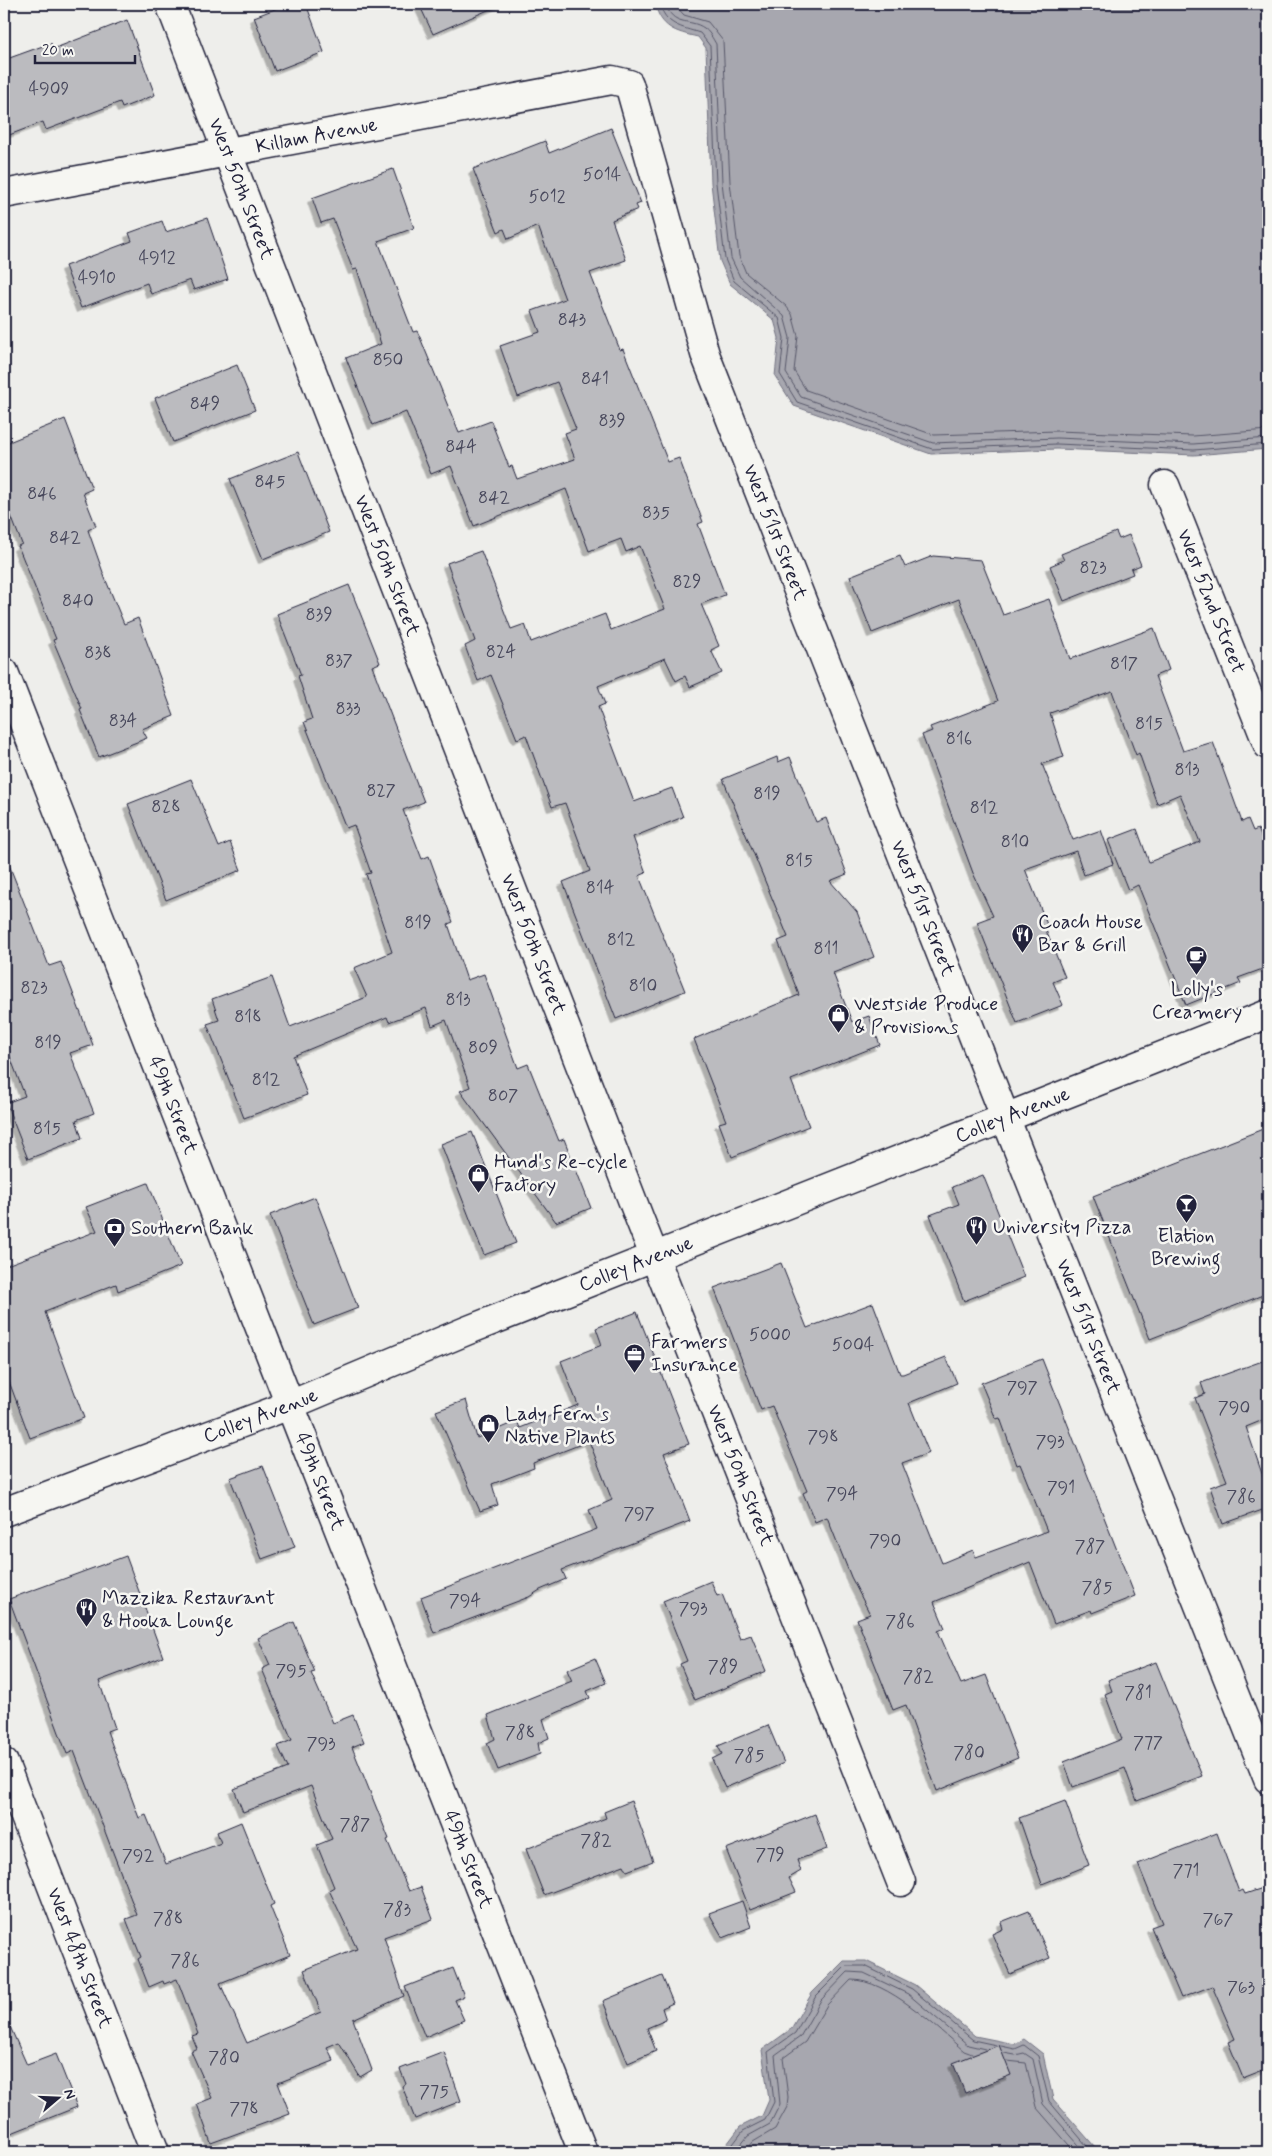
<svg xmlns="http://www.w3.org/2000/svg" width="1272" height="2156" viewBox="0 0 1272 2156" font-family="Mynerve,sans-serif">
	<defs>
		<filter id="shadow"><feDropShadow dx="-4.5" dy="4.5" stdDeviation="0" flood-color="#0004"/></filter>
	</defs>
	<rect width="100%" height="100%" fill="#eeeeeb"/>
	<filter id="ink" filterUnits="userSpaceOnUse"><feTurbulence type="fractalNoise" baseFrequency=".02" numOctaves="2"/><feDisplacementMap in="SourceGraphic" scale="10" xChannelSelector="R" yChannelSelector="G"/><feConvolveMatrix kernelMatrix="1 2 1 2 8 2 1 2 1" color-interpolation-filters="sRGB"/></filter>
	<g filter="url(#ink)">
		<path fill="#a7a7af" stroke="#727281" d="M655 4H1268V449L1194 455 1057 449 931 454 794 406 775 376 779 338 774 320 730 284 720 261 711 183 706 48 698 37C675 32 661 28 655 4Z
			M844 1961H866L915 1985 975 2036 1015 2044 1024 2039 1043 2054 1053 2099 1095 2147 1097 2152H721L740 2127 762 2116 769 2100 762 2050 791 2029 812 1993Z"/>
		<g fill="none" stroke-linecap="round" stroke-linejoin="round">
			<path stroke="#575769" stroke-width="1" d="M660 4C665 25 681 27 700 33L710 46 716 183 725 259 734 281 779 318 784 338 780 374 797 402 932 449 1057 444 1194 450 1268 444
				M666 4C672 27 690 18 704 28 709 31 713 39 716 44L722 182 731 258 740 277 784 316 790 338 786 373 801 397 933 443 1057 438 1193 444 1268 438
				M674 4 684 15 708 22 723 41 730 182 739 256 746 273 786 306 792 314 798 336 794 371 806 390 934 435 1057 431 1193 436 1268 430
				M1001 2046 1015 2049 1024 2045 1038 2056 1049 2101 1092 2152
				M1004 2053 1015 2055 1024 2053 1033 2059 1043 2104 1085 2152
				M1007 2061 1026 2063 1036 2107 1075 2152
				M727 2152 743 2131 765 2120 774 2102 768 2052 795 2033 816 1996 846 1966H865L912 1989 973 2040 996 2045
				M735 2152 748 2136 770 2124 780 2104 775 2055 800 2037 821 2000 848 1972 864 1973 908 1994 968 2045 985 2049
				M745 2152 753 2142 775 2129 787 2107 788 2097 783 2058 805 2042 827 2005 851 1980C887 1979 937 2028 964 2051L972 2054"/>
		</g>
		<path fill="#bbbbbf" stroke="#22223b" filter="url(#shadow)" d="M288 4H306L324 52 275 71 254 17Z
			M419 4H502L433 34Z
			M127 20 155 95 122 108 120 102 46 130 43 122 4 137V60L51 43 53 49Z
			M611 128 641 203 636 205 638 209 612 220 626 260 590 273 620 350 623 349 668 462 679 458 703 522 698 524 725 595 701 604 719 646 711 650 722 673 690 687 685 676 676 681 665 658 598 686 605 704 598 707 634 802 672 788 683 817 633 837 646 873 639 876 685 991 616 1019 563 882 590 871 565 803 552 807 526 735 517 739 491 675 478 681 465 646 475 641 447 563 481 551 511 629 525 624 531 642 605 614 611 630 665 609 640 546 626 552 621 539 589 551 566 489 474 526 451 466 431 474 406 412 373 425 346 358 381 344 357 269 353 270 333 219 321 223 312 198 393 169 414 228 378 241 413 332 417 331 419 335 459 433 491 421 509 467 512 466 517 479 575 459 565 433 576 429 557 382 518 397 500 346 540 332 532 311 565 299 538 226 508 239 504 229 498 232 473 169 545 141 549 153Z
			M207 218 228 279 194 290 190 280 151 294 147 283 81 308 65 266 132 241 129 233 162 221 166 232Z
			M237 365 255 410 173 442 155 398Z
			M65 419 92 489 83 493 96 526 88 530 105 578 124 624 138 618 174 716 142 729 147 738 99 757 80 710 82 709 53 640 56 639 18 546 22 544 4 498V444Z
			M298 452 329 532 263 559 230 479Z
			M1116 532 1119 539 1129 535 1141 565 1131 569 1133 574 1064 601 1050 566 1064 560 1061 554Z
			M900 556 905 567 933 556 981 560 1003 615 1049 599 1070 659 1154 628 1169 670 1155 676 1183 751 1213 742 1242 822 1248 819 1253 831 1258 829 1268 853V967L1238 978 1241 983 1186 1005 1138 885 1128 890 1108 840 1137 829 1149 862 1200 842 1180 794 1157 804 1139 753 1136 755 1112 691 1050 713 1064 757 1042 764 1073 840 1101 830 1113 864 1084 875 1076 851 1025 869 1048 927 1045 928 1065 977 1053 982 1063 1005 1017 1023 977 922 993 916 973 873 922 735 932 731 930 727 998 701 959 599 872 633 850 576Z
			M349 585 380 663 372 666 424 802 403 810 422 859 429 856 453 922 448 924 467 980 484 974 518 1068 528 1064 559 1141 564 1139 591 1208 556 1222 460 1091 470 1087 446 1020 432 1026 426 1008 389 1022 387 1017 293 1056 307 1095 244 1118 207 1024 219 1020 212 999 272 977 290 1027 367 997 354 968 392 952 366 874 371 873 354 825 346 828 304 722 312 719 298 676 301 675 277 614Z
			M777 757 778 762 790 757 816 822 826 818 847 874 830 881 857 912 874 957 833 973 852 1022 869 1016 880 1045 791 1080 809 1126 732 1157 719 1123 726 1121 694 1039 799 995 778 941 788 937 723 779Z
			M191 779 219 847 230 842 241 870 166 900 128 804Z
			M6 857 49 966 61 962 93 1045 70 1053 94 1113 76 1120 82 1138 28 1159 6 1103 25 1096 4 1041V858Z
			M1268 1127V1293L1150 1339 1093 1196Z
			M472 1132 516 1243 484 1255 441 1144Z
			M983 1175 1024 1277 964 1301 930 1215 959 1204 952 1187Z
			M148 1183 181 1266 118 1291 116 1284 45 1312 84 1418 30 1438 4 1368V1266L97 1231 86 1207Z
			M315 1197 358 1308 314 1325 270 1215Z
			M781 1263 807 1328 873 1303 900 1374H903L946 1357 957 1383 909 1403 929 1453 902 1463 942 1563 973 1550 976 1557 1047 1531 1020 1464 1017 1465 1000 1418 996 1419 981 1383 1042 1359 1135 1596 1092 1613 1091 1610 1054 1624 1030 1562 934 1602 945 1628 938 1631 961 1684 986 1675 1018 1758 937 1791 906 1705 893 1710 857 1619 870 1614 851 1577 827 1517 815 1522 803 1493 807 1491 772 1406 761 1410 714 1288Z
			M637 1312 689 1444 664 1453 690 1521 562 1570 566 1579 540 1590 529 1597 434 1633 421 1597 597 1529 589 1510 612 1500 589 1441 533 1463 534 1468 492 1484 498 1505 480 1511 436 1411 466 1400 477 1438 517 1421 520 1428 578 1405 561 1361 602 1345 596 1328Z
			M1268 1359V1418L1246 1427 1268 1491V1508L1223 1524 1210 1487 1227 1481 1195 1398 1205 1394 1201 1383Z
			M263 1466 295 1547 262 1559 230 1478Z
			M126 1556 163 1657 99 1681 115 1728 107 1731 139 1818 146 1815 166 1864 221 1843 217 1832 241 1822 274 1904 270 1906 290 1955 220 1983 247 2043 321 2012 304 1970 357 1949 329 1890 334 1887 317 1845 332 1839 311 1786 243 1812 234 1789 288 1768 278 1746 292 1740 262 1669 270 1665 258 1638 294 1622 315 1672 311 1673 333 1723 353 1715 364 1742 352 1747 389 1839 387 1840 409 1891 421 1887 433 1919 384 1937 404 1996 353 2019 372 2070 360 2077 339 2042 327 2047 334 2061 278 2083 290 2114 211 2143 197 2104 212 2098 191 2051 197 2048 192 2036 198 2034 177 1979 164 1984 163 1981 149 1987 138 1959 141 1957 126 1919 137 1915 74 1751 67 1754 9 1599Z
			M711 1581 717 1596 722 1594 740 1639 751 1635 766 1671 695 1700 680 1664 687 1661 663 1601Z
			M595 1658 606 1683 587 1691 590 1698 543 1719 549 1738 538 1743 540 1754 498 1770 487 1743 495 1739 488 1715 572 1681 567 1670Z
			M1156 1662 1202 1776 1137 1801 1125 1768 1073 1787 1064 1762 1122 1739 1105 1694 1112 1691 1108 1680Z
			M768 1725 784 1763 725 1788 712 1759 722 1754 718 1746Z
			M631 1801 653 1861 627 1871 624 1865 544 1895 526 1849 606 1818 604 1812Z
			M1065 1801 1089 1865 1042 1884 1019 1818Z
			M815 1814 827 1849 797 1860 801 1871 789 1878 796 1892 750 1910 726 1849Z
			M1217 1833 1239 1892 1243 1890 1245 1894 1263 1888 1268 1902V2068L1243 2078 1228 2042 1235 2039 1212 1986 1181 1998 1151 1927 1162 1923 1138 1864Z
			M742 1901 751 1927 723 1938 709 1913Z
			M1029 1911 1050 1958 1010 1974 992 1934 1003 1929 1001 1922Z
			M453 1968 464 1996 455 2000 464 2020 425 2037 405 1987Z
			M662 1976 673 2003 662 2008 666 2020 647 2028 656 2051 628 2063 603 2001Z
			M4 2013 27 2065 56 2054 77 2107 4 2136Z
			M999 2045 1011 2075 965 2093 953 2063Z
			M444 2052 461 2101 415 2119 402 2086 406 2084 400 2069Z"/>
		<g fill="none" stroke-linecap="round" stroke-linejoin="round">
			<defs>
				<g id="street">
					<path id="s1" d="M170 4 640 1220 901 1882"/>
					<path id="s2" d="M4 194 612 80 629 84 705 354 1005 1117 1268 1779"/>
					<path id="s3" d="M1165 485 1268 745"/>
					<path id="s4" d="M290 1405 583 2152"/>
					<path id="s5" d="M4 1763 155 2152"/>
				</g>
				<g id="secondary">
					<path id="s6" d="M4 672 290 1405"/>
					<path id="s7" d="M4 1512 290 1405 466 1331 1268 1014"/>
				</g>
			</defs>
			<use href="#street" stroke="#22223b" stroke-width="31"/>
			<use href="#secondary" stroke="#22223b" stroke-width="31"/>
			<use href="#street" stroke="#f6f6f2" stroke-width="28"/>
			<use href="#secondary" stroke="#f6f6f2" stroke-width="28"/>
		</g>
	</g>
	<defs>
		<symbol id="restaurant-pin" viewBox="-11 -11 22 30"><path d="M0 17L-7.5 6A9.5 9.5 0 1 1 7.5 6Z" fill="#22223b" stroke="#f6f6f2"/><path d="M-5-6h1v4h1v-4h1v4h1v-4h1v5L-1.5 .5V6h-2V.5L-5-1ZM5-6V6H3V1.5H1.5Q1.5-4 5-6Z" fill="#fff"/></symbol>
		<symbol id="cafe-pin" viewBox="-11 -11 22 30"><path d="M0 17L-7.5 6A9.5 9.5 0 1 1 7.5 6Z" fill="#22223b" stroke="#f6f6f2"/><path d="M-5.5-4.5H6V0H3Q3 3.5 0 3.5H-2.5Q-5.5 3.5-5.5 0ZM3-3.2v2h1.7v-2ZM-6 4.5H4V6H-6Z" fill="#fff"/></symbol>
		<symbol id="shop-pin" viewBox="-11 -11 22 30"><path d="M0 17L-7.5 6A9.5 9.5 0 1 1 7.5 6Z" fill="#22223b" stroke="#f6f6f2"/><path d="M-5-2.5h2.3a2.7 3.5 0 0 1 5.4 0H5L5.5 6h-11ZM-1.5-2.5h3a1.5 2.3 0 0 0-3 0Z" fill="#fff"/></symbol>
		<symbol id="bar-pin" viewBox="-11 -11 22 30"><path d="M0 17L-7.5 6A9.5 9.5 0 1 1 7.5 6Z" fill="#22223b" stroke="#f6f6f2"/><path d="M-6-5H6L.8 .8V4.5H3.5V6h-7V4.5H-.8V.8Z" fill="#fff"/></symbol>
		<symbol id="bank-pin" viewBox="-11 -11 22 30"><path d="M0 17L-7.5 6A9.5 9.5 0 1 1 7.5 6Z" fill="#22223b" stroke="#f6f6f2"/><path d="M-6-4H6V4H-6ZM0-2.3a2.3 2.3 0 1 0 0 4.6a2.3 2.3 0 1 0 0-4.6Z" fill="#fff"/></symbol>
		<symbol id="office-pin" viewBox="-11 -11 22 30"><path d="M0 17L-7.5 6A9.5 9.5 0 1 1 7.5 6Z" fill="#22223b" stroke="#f6f6f2"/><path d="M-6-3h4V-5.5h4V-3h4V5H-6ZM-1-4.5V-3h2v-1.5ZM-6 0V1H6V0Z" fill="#fff"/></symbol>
	</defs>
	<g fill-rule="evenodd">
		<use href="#restaurant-pin" x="1010" y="922" width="25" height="34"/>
		<use href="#cafe-pin" x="1184" y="944" width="25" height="34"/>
		<use href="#shop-pin" x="826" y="1002" width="25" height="34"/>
		<use href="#shop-pin" x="466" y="1162" width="25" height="34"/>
		<use href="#bar-pin" x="1174" y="1192" width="25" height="34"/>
		<use href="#restaurant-pin" x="964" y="1214" width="25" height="34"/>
		<use href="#bank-pin" x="102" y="1216" width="25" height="34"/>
		<use href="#office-pin" x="622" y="1342" width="25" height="34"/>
		<use href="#shop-pin" x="476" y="1412" width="25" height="34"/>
		<use href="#restaurant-pin" x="74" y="1596" width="25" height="34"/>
	</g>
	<g text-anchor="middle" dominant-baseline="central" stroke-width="5" stroke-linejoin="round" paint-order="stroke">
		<g font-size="18" fill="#48485c">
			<text x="49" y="89">4909</text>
			<text x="602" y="175">5014</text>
			<text x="547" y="197">5012</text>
			<text x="157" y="258">4912</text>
			<text x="97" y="278">4910</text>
			<text x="572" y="320">843</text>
			<text x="388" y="360">850</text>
			<text x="595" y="379">841</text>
			<text x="205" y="404">849</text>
			<text x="612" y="421">839</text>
			<text x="461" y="447">844</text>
			<text x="270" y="482">845</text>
			<text x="42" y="494">846</text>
			<text x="494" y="498">842</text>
			<text x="656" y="513">835</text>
			<text x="65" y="538">842</text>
			<text x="1093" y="568">823</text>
			<text x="687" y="582">829</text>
			<text x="78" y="601">840</text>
			<text x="319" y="615">839</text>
			<text x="501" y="652">824</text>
			<text x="98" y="653">838</text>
			<text x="339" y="661">837</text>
			<text x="1124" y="664">817</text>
			<text x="348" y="709">833</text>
			<text x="123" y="721">834</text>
			<text x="1149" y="724">815</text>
			<text x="959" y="739">816</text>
			<text x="1187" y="770">813</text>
			<text x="381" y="791">827</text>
			<text x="767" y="794">819</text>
			<text x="166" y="807">828</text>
			<text x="984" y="808">812</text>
			<text x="1015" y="842">810</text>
			<text x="799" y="861">815</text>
			<text x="600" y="888">814</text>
			<text x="418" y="923">819</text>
			<text x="621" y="940">812</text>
			<text x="826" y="949">811</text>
			<text x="643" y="986">810</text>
			<text x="34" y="988">823</text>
			<text x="458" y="1000">813</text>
			<text x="248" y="1017">818</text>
			<text x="48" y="1043">819</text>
			<text x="483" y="1048">809</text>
			<text x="266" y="1080">812</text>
			<text x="503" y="1096">807</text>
			<text x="47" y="1129">815</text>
			<text x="770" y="1335">5000</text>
			<text x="853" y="1345">5004</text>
			<text x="1022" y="1388">797</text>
			<text x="1234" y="1408">790</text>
			<text x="823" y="1437">798</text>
			<text x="1050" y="1442">793</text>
			<text x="1061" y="1488">791</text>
			<text x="842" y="1494">794</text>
			<text x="1241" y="1497">786</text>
			<text x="639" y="1514">797</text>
			<text x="885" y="1541">790</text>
			<text x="1090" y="1547">787</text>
			<text x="1097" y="1588">785</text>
			<text x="465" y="1601">794</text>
			<text x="693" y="1609">793</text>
			<text x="900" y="1622">786</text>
			<text x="723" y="1667">789</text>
			<text x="291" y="1671">795</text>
			<text x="918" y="1677">782</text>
			<text x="1138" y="1693">781</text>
			<text x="520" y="1733">788</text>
			<text x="1148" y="1743">777</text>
			<text x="321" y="1744">793</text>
			<text x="969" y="1753">780</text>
			<text x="749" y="1756">785</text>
			<text x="355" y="1825">787</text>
			<text x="596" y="1841">782</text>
			<text x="770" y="1855">779</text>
			<text x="138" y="1856">792</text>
			<text x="1186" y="1871">771</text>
			<text x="397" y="1910">783</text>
			<text x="168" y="1919">788</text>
			<text x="1218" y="1920">767</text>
			<text x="185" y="1961">786</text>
			<text x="1241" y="1988">763</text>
			<text x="224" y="2058">780</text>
			<text x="434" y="2092">775</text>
			<text x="244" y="2109">778</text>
		</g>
		<g font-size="20" fill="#22223b" stroke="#f6f6f2">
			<text stroke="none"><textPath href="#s2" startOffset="318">Killam Avenue</textPath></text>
			<text stroke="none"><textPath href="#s1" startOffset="198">West 50th Street</textPath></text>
			<text stroke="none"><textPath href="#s2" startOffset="1108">West 51st Street</textPath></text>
			<text stroke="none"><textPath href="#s1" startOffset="602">West 50th Street</textPath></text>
			<text stroke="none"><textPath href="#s3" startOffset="125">West 52nd Street</textPath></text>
			<text stroke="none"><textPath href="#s2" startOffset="1512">West 51st Street</textPath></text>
			<text stroke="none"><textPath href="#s1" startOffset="1008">West 50th Street</textPath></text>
			<text stroke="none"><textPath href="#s6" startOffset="465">49th Street</textPath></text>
			<text stroke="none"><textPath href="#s7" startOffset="1084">Colley Avenue</textPath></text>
			<text stroke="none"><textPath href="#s7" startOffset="679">Colley Avenue</textPath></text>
			<text stroke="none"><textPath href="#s2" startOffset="1962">West 51st Street</textPath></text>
			<text stroke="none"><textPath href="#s7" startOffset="274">Colley Avenue</textPath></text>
			<text stroke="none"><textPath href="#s1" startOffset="1578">West 50th Street</textPath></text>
			<text stroke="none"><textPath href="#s4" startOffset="82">49th Street</textPath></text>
			<text stroke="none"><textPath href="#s4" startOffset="488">49th Street</textPath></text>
			<text stroke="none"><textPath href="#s5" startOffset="209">West 48th Street</textPath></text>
		</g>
		<g font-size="20" fill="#22223b" stroke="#f6f6f2" text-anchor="start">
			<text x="1038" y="922">Coach House<tspan x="1038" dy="23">Bar &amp; Grill</tspan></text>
			<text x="1197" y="989" text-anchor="middle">Lolly's<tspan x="1197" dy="23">Creamery</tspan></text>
			<text x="854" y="1004">Westside Produce<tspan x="854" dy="23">&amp; Provisions</tspan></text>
			<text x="494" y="1162">Hund's Re-cycle<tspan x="494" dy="23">Factory</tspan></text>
			<text x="993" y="1227">University Pizza</text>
			<text x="131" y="1228">Southern Bank</text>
			<text x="1186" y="1236" text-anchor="middle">Elation<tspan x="1186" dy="23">Brewing</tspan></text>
			<text x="651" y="1342">Farmers<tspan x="651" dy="23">Insurance</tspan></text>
			<text x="505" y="1414">Lady Fern's<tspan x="505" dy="23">Native Plants</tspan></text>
			<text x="102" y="1598">Mazzika Restaurant<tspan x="102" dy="23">&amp; Hooka Lounge</tspan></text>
		</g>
	</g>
	<rect width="1272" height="2156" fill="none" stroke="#f6f6f2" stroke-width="20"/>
	<rect x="10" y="10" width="1252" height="2136" fill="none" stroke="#22223b" stroke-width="2" filter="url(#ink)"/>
	<g transform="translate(58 2098) rotate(71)" stroke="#f6f6f2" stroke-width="4" paint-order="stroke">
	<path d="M0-4L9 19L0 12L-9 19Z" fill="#22223b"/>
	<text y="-8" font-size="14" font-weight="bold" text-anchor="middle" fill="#22223b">N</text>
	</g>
	<path d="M35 55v8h100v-8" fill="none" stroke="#22223b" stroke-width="2.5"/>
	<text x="42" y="55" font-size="15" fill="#22223b" stroke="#f6f6f2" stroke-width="4" paint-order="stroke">20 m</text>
</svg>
